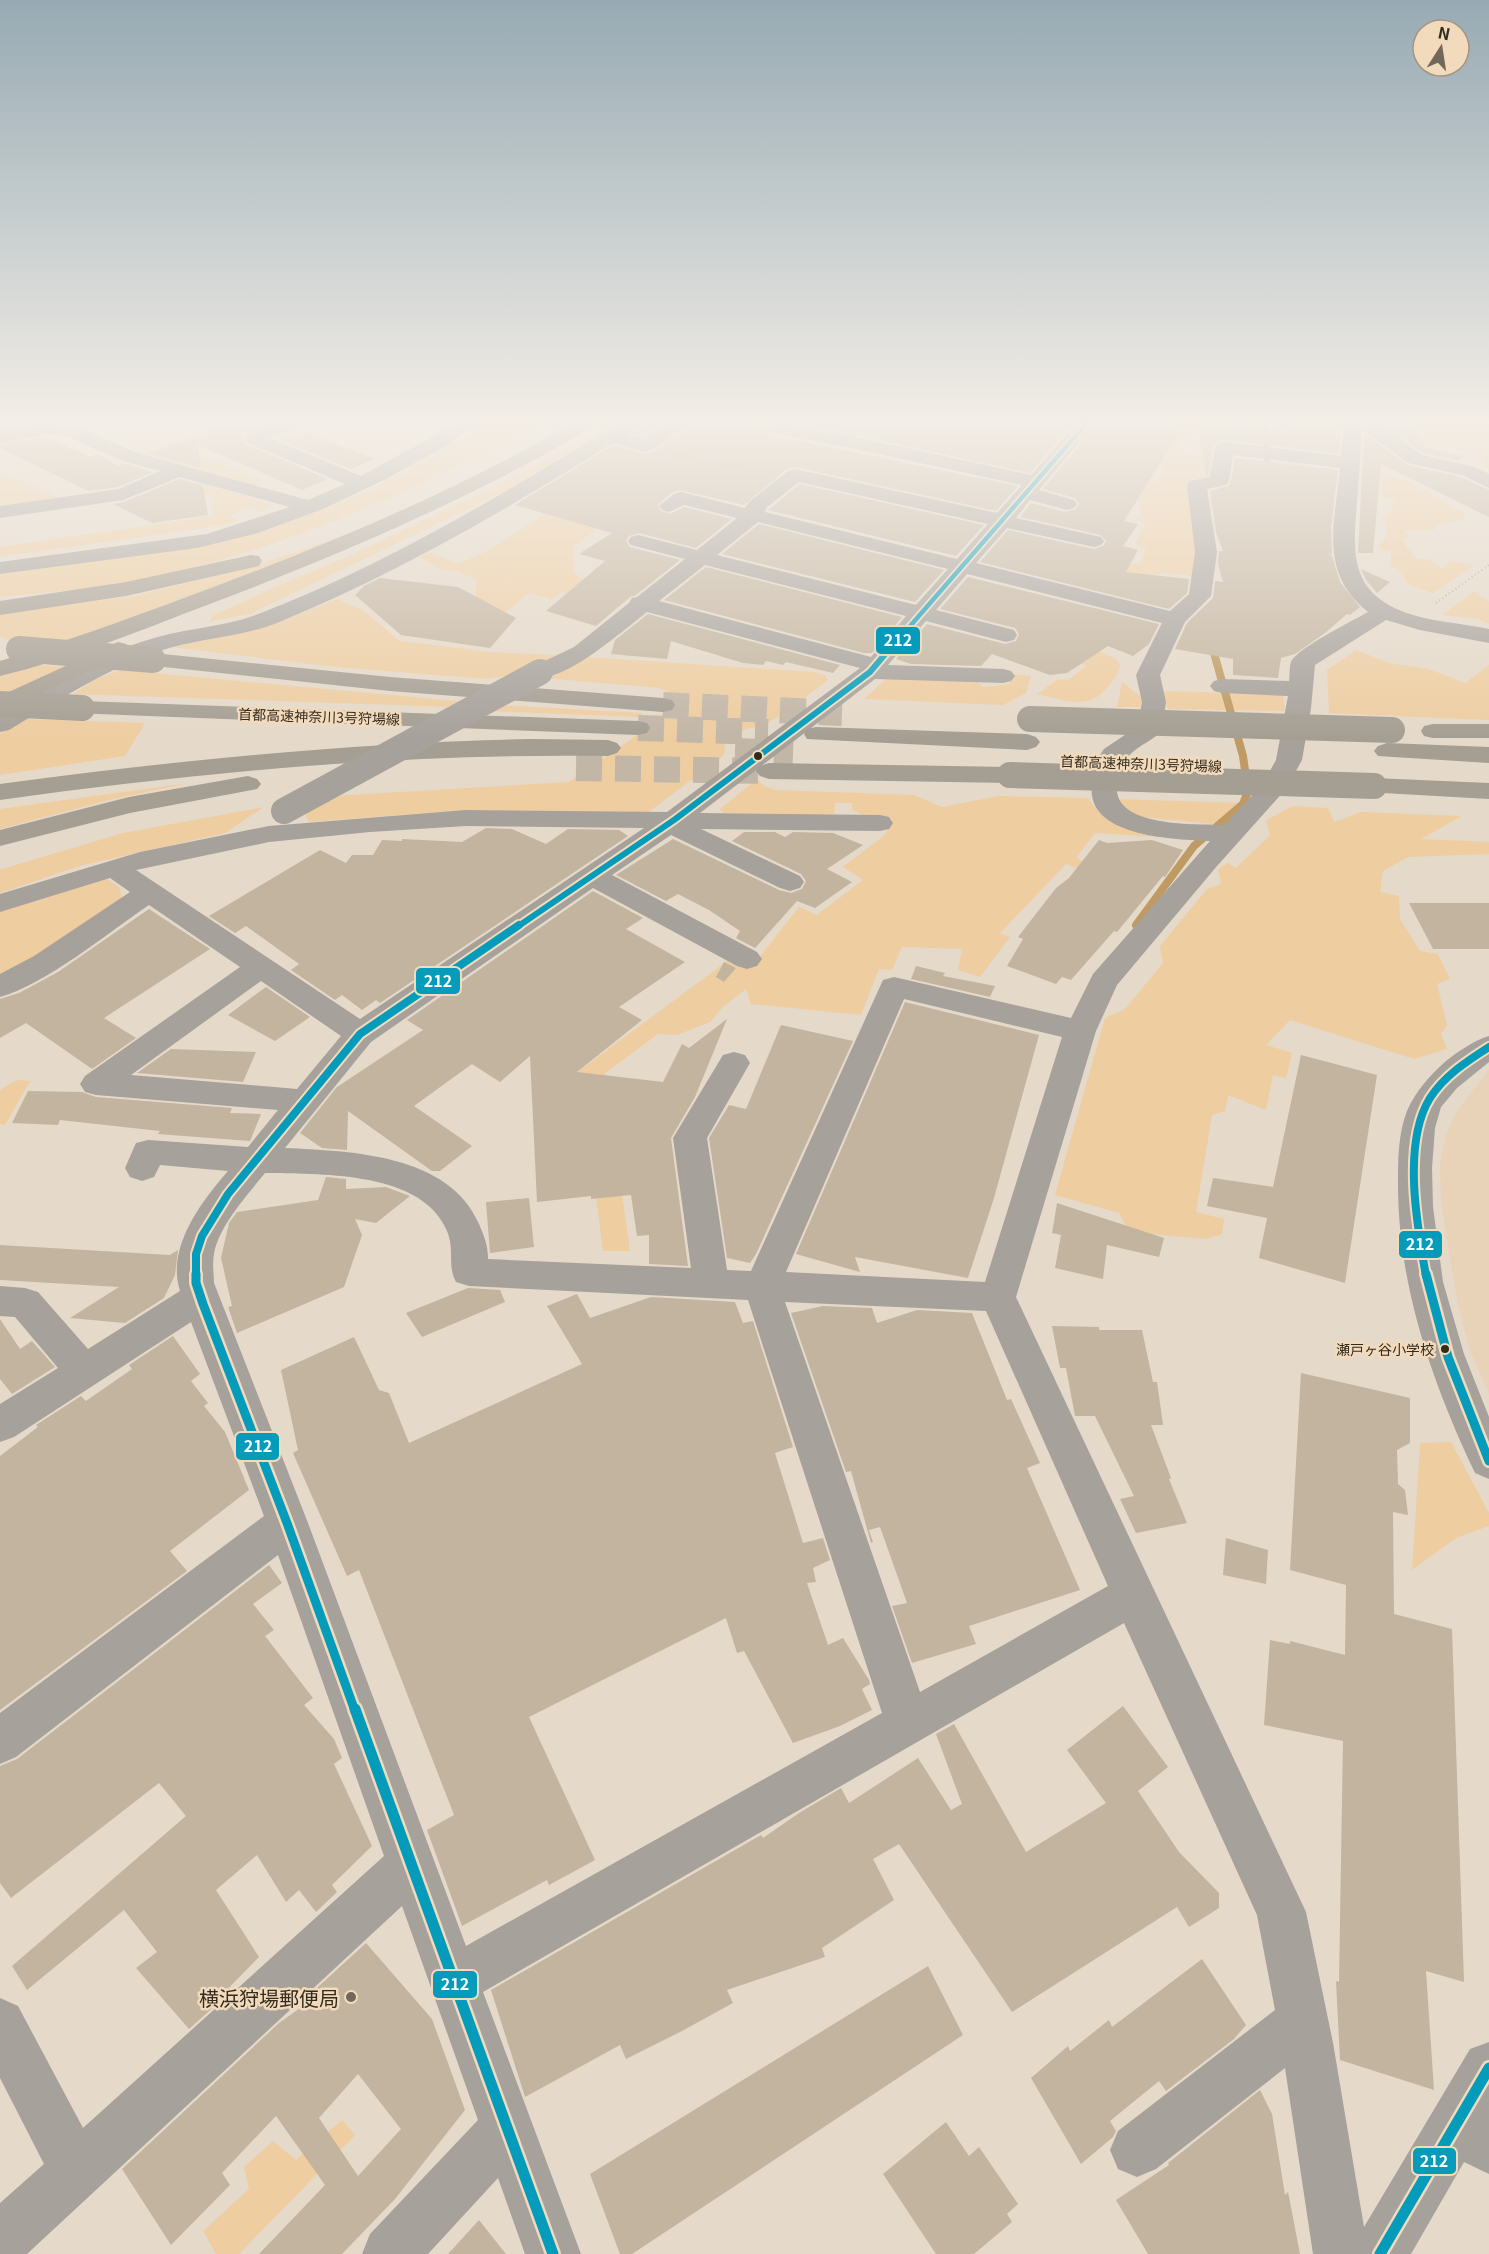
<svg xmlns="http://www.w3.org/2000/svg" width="1489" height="2254" viewBox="0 0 1489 2254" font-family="Georgia,'Noto Sans JP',serif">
	<rect width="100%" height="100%" fill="#e5d9c9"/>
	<path fill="#e8d3b8" d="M1489 1069V1394L1471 1353 1458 1306 1441 1203 1440 1163 1446 1134 1457 1111Z"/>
	<path fill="#eecda1" d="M490 424H538C504 445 468 461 432 478 329 527 222 567 109 585 73 591 36 593 0 597V574L215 543 265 531 368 491Z
		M609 424 619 426 512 488 250 614 208 622 214 615 291 580 352 555 442 511 502 484Z
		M1182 424H1223L1222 430 1197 427 1194 441H1179L1185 455 1216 458 1214 479 1192 482 1200 551 1195 576 1164 573 1118 581 1125 562 1140 564 1146 549 1135 544 1146 522 1135 519 1140 515 1139 499 1131 496 1145 481 1156 482 1166 466 1152 462 1166 457 1152 441 1173 432Z
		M1419 424 1489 426V471L1484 468 1482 455 1431 443 1410 444 1387 429C1400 427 1411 433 1424 435Z
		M172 443 263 481 254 486 142 455Z
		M0 475 12 476 60 498 0 506Z
		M1387 476 1407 481 1466 514 1461 520 1434 526 1435 530 1405 531 1410 538 1401 539 1416 559H1428L1442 569 1449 561 1474 566 1433 593 1409 585 1399 570 1391 565V552L1380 549 1379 545 1387 536 1384 518 1392 511 1394 499 1382 497V477Z
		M199 481 273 505 262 512 253 507 230 515 238 521 225 525 0 557V547L213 516 212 493 187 496 180 489Z
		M596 482 620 485 670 501 665 505 637 498 574 546 573 570 586 584 571 595 562 592 552 599 529 593 498 619 475 598 477 580 457 571 442 570 420 557 429 552 458 564 485 552Z
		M341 536 346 539 70 642 4 639 5 637H0V614L134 596 249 568Z
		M1474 591 1489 601V624L1478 619 1442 615Z
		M337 599 363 610 400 641 489 652 556 655 519 674 487 679 336 667 170 647 284 620Z
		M1095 649 1116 659 1121 666C1117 676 1112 682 1105 690 1086 711 1062 699 1037 694L1058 679 1068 680 1086 666 1079 662Z
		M1356 650 1389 663 1429 669 1465 683 1489 665V720L1329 713 1327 670Z
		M586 657 815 672 825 675 828 680 794 706 763 726 745 729 725 743 724 755 646 814H416L309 822 304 812 333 796 569 782 675 709 676 695 659 688 543 678Z
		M39 665 69 667 13 693H0V676Z
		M120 670 467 702 451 707 73 694 96 679Z
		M1010 674 1031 676 1026 693 1003 705 864 699 886 679 974 680 984 687 1010 684Z
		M1122 682 1143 698 1146 707H1117Z
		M1161 691 1283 694 1285 711 1168 709Z
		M498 705 642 713 640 717 489 711Z
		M23 719 145 723 125 756 0 775V734Z
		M757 779 764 786 775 790 914 795 942 807 999 796 1088 798C1109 833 1154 833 1191 839L1095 833 1076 858 1112 875 1107 880 1066 864 1000 933 1010 937 980 977 958 970 962 949 902 947 892 970 879 969 861 1015 751 1004 746 989 723 1007 710 1022 677 1035 658 1034 605 1073 630 1251H603L579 1071 727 961 755 963 799 907 817 915 863 880 843 867 885 835 892 818 862 815 852 809V803H835L834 814 824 815 723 813 720 809Z
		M189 783 113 799 0 829V809Z
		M1113 799 1245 803 1230 819 1211 824 1134 816Z
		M1293 806 1328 808 1334 822 1361 812 1462 816 1421 839 1489 842V854L1408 857 1383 871 1380 892 1399 896 1400 919 1420 951 1438 954 1450 979 1437 984 1447 1025 1441 1034 1447 1049 1414 1059 1290 1020 1266 1045 1292 1053 1286 1078 1273 1075 1266 1110 1228 1095 1225 1111 1212 1115 1196 1212 1224 1219 1222 1234 1205 1239 1129 1232 1119 1213 1055 1195 1105 1018 1125 1009 1163 963 1160 946 1207 889 1221 884 1218 869 1228 863 1236 868 1270 835 1266 820Z
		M264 807 225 833 83 865 0 893V870L2 869 123 833Z
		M106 878 120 888 122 904 0 980V909Z
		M17 1080 30 1081 5 1125 0 1124V1090Z
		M1451 1442 1489 1513V1526L1456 1538 1412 1570 1420 1443Z
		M342 2120 355 2135 239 2254H216L203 2231 249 2189 244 2167 273 2141 296 2160Z"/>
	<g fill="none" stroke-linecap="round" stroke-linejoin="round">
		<path stroke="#bf9a63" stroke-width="7" d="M1262 424 1267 447V475
			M1211 643 1212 648"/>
		<path stroke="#bf9a63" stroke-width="8" d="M1136 925 1194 846 1243 804 1248 791 1243 756 1212 646"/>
	</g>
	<path fill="#c3b49f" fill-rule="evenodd" d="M228 424 261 425 242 436 245 444 328 479 302 490 198 445 201 468 149 454Z
		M643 424H664L642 437 631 434Z
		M691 424H769L767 430 771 435 1018 486 996 511 795 467 787 469 744 505 680 490 673 492 658 504 660 511 670 514 684 507 732 519 696 548 639 533 629 536 626 541 630 547 680 560 636 595 630 597 596 626 546 611 605 561 579 554 612 533 515 505 613 445 646 454 653 452Z
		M792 424H1073L1030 473 847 433Z
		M1097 424H1185L1124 521 1138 524 1123 546 1138 550 1126 572 1189 579 1187 593 1169 609 980 562 1008 530 1094 549 1103 546 1106 541 1101 535 1020 517 1031 503 1066 512 1076 509 1079 504 1075 498 1043 489Z
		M1197 424 1290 432 1287 426 1342 425 1339 453 1223 440 1216 442 1213 447 1208 475H1206Z
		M1383 424H1415L1425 447 1462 456 1459 461 1423 453Z
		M306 432 375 459 351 469 275 438Z
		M1364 433 1408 465 1461 477 1489 490V517L1381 464 1373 553H1358Z
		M40 438H48L90 457 97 454 118 466 123 463 153 472 118 487 88 491 0 448V445Z
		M1235 458 1338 470 1331 527 1332 554H1329L1332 556 1340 582 1360 607 1350 615 1347 614 1325 633 1295 654 1281 658 1278 678 1233 675V659L1175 649 1187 623 1213 598 1215 581 1223 582 1218 564 1219 551H1223L1216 532 1210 491 1228 486 1231 481Z
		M180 479 203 486 208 515 152 523 113 504 124 502Z
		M800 484 984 525 956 556 768 510Z
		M759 524 944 570 915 602 722 554Z
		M706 567 902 617 872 653H864L664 600Z
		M1361 569 1390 582 1377 593 1366 580Z
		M968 577 1159 624 1149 644 1133 656 1108 646 1067 673 1050 675 992 654 981 666 911 664 896 659 927 624 1005 644 1016 641 1019 634 1015 628 940 609Z
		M380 578 458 587 516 618 490 648 401 635 355 595 364 586Z
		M648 614 840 665 833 673 786 662 783 665 766 661 763 665 743 663 671 641 667 659 611 654 615 640Z
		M486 828 512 829 546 844 568 829 619 830 628 836 380 1003 376 1000 362 1010 342 995 335 1000 291 970 299 964 246 926 235 933 209 916 320 850 346 863 352 855H373L382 840 402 841V839L462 842Z
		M744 832H775L785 837 793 832 833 833 863 845 827 869 852 882 815 908 797 901 755 948 736 938 740 931 709 910 678 894 666 901 616 875 673 839 779 890 791 893 802 889 806 881 801 874 732 841Z
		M1099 840 1107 843 1152 840 1183 850 1165 877 1163 876 1117 932 1114 931 1071 980 1062 977 1056 984 1007 966 1023 939 1018 937 1056 888 1069 878Z
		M593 891 643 918 626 929 685 962 619 1007 642 1020 577 1072 663 1082 682 1044 689 1048 727 1019 695 1097 671 1138 688 1266 649 1264V1235L637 1236 631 1195 591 1199V1196L537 1202 530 1056 500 1082 472 1064 414 1106 472 1146 440 1171H432L348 1111 347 1150 322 1148 300 1133 337 1087 423 1030 407 1020Z
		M1409 903H1489V949H1433Z
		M149 909 210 949 104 1018 136 1038 92 1069 26 1023 0 1038V999L19 993 58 972Z
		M724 962 736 968 724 982 716 977Z
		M916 966 945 973 943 976 995 986 990 997 911 979Z
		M266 987 310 1017 275 1041 228 1015Z
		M905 1002 1039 1035 994 1198 968 1278 855 1257 860 1272 796 1254Z
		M781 1025 853 1041 756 1254 750 1263 727 1258 709 1138 729 1105 746 1109Z
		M171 1049 256 1052 243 1082 137 1073Z
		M1301 1055 1377 1075 1345 1283 1259 1258 1267 1218 1207 1206 1213 1178 1273 1187Z
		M28 1091 82 1092 96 1097 232 1108 230 1113 261 1114 250 1141 158 1134 160 1131 60 1120 58 1125 12 1123Z
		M326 1177 346 1179V1189L386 1187 410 1196 376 1223 355 1219 362 1235 344 1287 237 1333 228 1307 232 1306 221 1258 229 1223 237 1212 318 1200Z
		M529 1198 534 1247 490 1253 486 1202Z
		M1057 1203 1164 1238 1159 1257 1107 1245 1103 1279 1055 1268 1061 1235 1052 1233Z
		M0 1245 170 1255 178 1250 175 1275 164 1298 125 1323 70 1318 119 1287 0 1280Z
		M468 1288 500 1290 505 1302 422 1337 406 1313Z
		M577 1294 590 1318 651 1297 735 1302 743 1323 753 1321 793 1447 775 1453 803 1543 823 1538 830 1560 813 1568 816 1582 807 1583 828 1645 843 1638 869 1680 870 1684 862 1689 872 1710 840 1726 793 1743 744 1651 737 1653 726 1618 529 1717 595 1860 549 1885 547 1880 462 1926 427 1830 454 1815 359 1570 347 1576 293 1453 298 1450 281 1370 354 1337 379 1390 389 1393 409 1443 582 1364 547 1306Z
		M823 1306 872 1308 877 1323 917 1310 972 1313 1007 1400 1011 1399 1040 1463 1027 1468 1080 1590 969 1626 976 1644 912 1663 892 1606 907 1603 880 1527 869 1530 873 1542 871 1543 851 1471 846 1472 791 1313Z
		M0 1319 20 1349 32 1341 55 1367 12 1394 0 1379Z
		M1052 1326 1099 1327V1330H1142L1153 1382H1157L1163 1425H1151L1171 1478 1169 1479 1187 1523 1136 1533 1120 1499 1134 1496 1095 1416H1075L1066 1368H1060Z
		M173 1336 200 1374 191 1381 208 1403 204 1406 225 1432 249 1490 170 1551 187 1571 0 1710V1456L38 1427 36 1425 81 1396 86 1401 132 1369 129 1365Z
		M1301 1373 1410 1398V1443L1397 1450 1398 1484 1405 1490 1408 1515 1393 1512 1394 1614 1452 1629 1464 1982 1426 1971 1434 2090 1340 2060 1336 1981 1339 1982 1343 1741 1264 1725 1270 1640 1290 1644V1641L1345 1655 1346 1585 1290 1570Z
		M1226 1538 1268 1550 1266 1584 1223 1575Z
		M269 1565 282 1583 253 1604 274 1630 265 1636 313 1698 304 1705 334 1739 342 1758 334 1764 372 1846 332 1885 337 1892 316 1912 299 1890 286 1902 257 1855 216 1890 259 1957 216 2001 217 2004 189 2029 136 1968 157 1952 124 1910 27 1990 12 1966 186 1816 159 1783 11 1898 0 1883V1766L17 1759Z
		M1123 1706 1168 1767 1138 1791 1179 1852 1219 1893V1908L1189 1927 1177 1907 1012 2012 899 1844 873 1859 894 1900 822 1948 825 1957 727 1990 733 2003 682 2031 626 2059 620 2045 525 2097 491 1990 761 1835 763 1838 799 1813 841 1788 849 1803 918 1758 951 1810 962 1804 936 1734 954 1724 1026 1852 1106 1803 1067 1750Z
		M366 1943 432 2019 465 2110 395 2199 342 2254H259L325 2185 276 2116 222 2173 230 2185 171 2245 122 2169 279 2023 310 2001 307 1997ZM358 2074 401 2129 358 2176 319 2118Z
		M1202 1959 1246 2025 1234 2039 1166 2091 1159 2081 1110 2121 1116 2131 1113 2137 1081 2164 1031 2078 1068 2046 1070 2051 1109 2020 1112 2027Z
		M928 1966 963 2035 632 2254H620L590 2174Z
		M1260 2090 1272 2114 1285 2195 1288 2192 1300 2254H1148L1116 2200 1169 2165 1168 2163Z
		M946 2122 969 2156 979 2147 1018 2204 1007 2214 1012 2222 974 2254H936L883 2174Z
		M479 2220 506 2254H448Z"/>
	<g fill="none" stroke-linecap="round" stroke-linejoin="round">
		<path stroke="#c2b6a7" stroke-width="26" stroke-dasharray="26 13" stroke-linecap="butt" d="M663 705 842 713
			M638 728 768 732
			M735 751 793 753
			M576 768 767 771"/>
		<path stroke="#a9a39b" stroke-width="2" stroke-dasharray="1 3" stroke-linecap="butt" d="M675 455 759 471
			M1436 603 1489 565"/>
		<path fill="#a6a19b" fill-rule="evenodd" d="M41 424 80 428 137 453 308 500 345 484 246 442 244 438C255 423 281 424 298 424L296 428 269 438 361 476 456 424H478L446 446 386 479 323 509 258 533 197 548 0 574V562L207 534 290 507 180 477 123 500 0 518V506L119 489 160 471 123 461 68 437 48 434 0 443V431Z
			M618 424H640L626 435 642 439 668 424H689L652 450 645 452 613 443C504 511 396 574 277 623 239 638 196 638 157 652 104 670 56 702 9 730L0 732V715C45 688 91 659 141 642 180 628 223 628 261 613 387 564 503 494 618 424Z
			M780 424 847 435 1031 475 1076 424H1095L1039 490 1074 500 1077 504 1074 508 1067 510 1030 500 1016 518 1101 537 1104 541 1101 545 1094 547 1007 528 976 563 1170 611 1189 594 1195 552 1187 485 1190 481 1210 477 1215 448 1217 444 1224 442 1341 456 1344 424H1379L1422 455 1475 467 1489 474V488L1462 475 1408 463 1362 429C1360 454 1359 478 1357 502 1353 552 1349 591 1404 612 1430 622 1461 623 1489 629V643L1420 630 1386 620 1315 665 1311 708 1302 760 1286 789 1217 866 1117 985 1096 1031 1016 1297 1306 1912 1333 2043 1364 2227 1470 2049 1489 2042V2174L1464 2162 1411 2254H1313L1285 2068 1156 2169 1137 2177 1118 2169 1110 2150 1118 2131 1275 2010 1257 1915 1124 1623 483 1992 581 2254H525L498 2178 428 2254H362L370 2234 478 2120 402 1906 27 2254H0V2203L44 2164 0 2078V1998L18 2006 83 2128 384 1856 278 1555 16 1757 0 1764V1713L264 1516 191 1322 14 1437 0 1442V1404L58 1368 15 1317 0 1316V1286L25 1288 38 1292 88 1349 180 1291C166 1248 201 1202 228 1171L160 1165 154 1177 142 1181 130 1177 125 1168 136 1143 148 1140 248 1147 278 1110 96 1095 85 1092 80 1084 85 1076 240 967 149 905C109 932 45 985 0 997V974L34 956 130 892 110 878 0 912V894L140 852 269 826 466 810 667 812 860 668 647 612C622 631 563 685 532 677L528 672 532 667 574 647 629 603 632 598 637 597 685 559 631 545 628 541 631 537 638 535 697 550 737 518 684 505 669 512 662 510 659 506 674 494 681 492 745 508 749 502 788 471 795 469 997 513 1022 485 847 447 771 433 769 429 771 425ZM1233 455 1340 468C1335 524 1318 572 1368 612 1354 620 1296 649 1291 662 1289 667 1290 676 1289 681L1222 679 1214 681 1210 686 1214 691 1222 693 1288 696 1276 760 1262 785 1224 825C1197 824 1113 828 1117 786 1120 754 1135 751 1159 734L1162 729 1166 702 1160 675 1185 622 1211 596 1217 552 1207 489 1226 485 1229 481ZM799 482 988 524 957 559 765 512 766 508ZM758 522 948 569 916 605 717 555ZM705 565 906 616 871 657 659 601ZM967 574 1162 623 1136 675 1142 702 1138 726 1104 749C1098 757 1095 768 1093 779 1079 837 1173 839 1210 841L1093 974 1071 1018 894 977 883 980 751 1271 727 1270 707 1138 750 1063 745 1055 734 1052 723 1055 673 1138 691 1268 488 1259C488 1245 484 1236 479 1224 449 1154 350 1151 285 1148L371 1042 593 888 737 966 747 969 757 966 762 959 757 952 612 875 671 835 780 888 790 891 800 888 804 882 800 876 701 829 880 831 889 829 893 823 889 817 880 815 700 813 875 679 1003 683 1011 681 1015 676 1011 671 1003 669 888 665 926 621 1006 642 1014 640 1017 635 1014 630 936 610ZM466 826 644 828 360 1019 136 870 269 842 370 832ZM261 981 341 1036 297 1089 131 1075ZM904 999 1062 1037 985 1282 786 1272ZM265 1173C317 1174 416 1171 444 1225 457 1248 446 1263 456 1282L469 1286 748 1300 882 1713 466 1946 308 1523 214 1283C214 1274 212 1263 214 1254 218 1227 248 1194 265 1173ZM785 1302 986 1311 1108 1586 920 1692Z
			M1489 1036V1062L1457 1088 1441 1107 1435 1128 1432 1168 1433 1207 1443 1282 1464 1354 1489 1417V1479L1475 1473C1432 1382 1398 1286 1398 1184 1398 1160 1398 1134 1407 1111 1415 1092 1430 1075 1446 1061 1459 1051 1473 1041 1489 1036Z"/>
		<path fill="#a59e93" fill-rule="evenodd" d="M571 424H593L591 428C468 500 339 555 207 605 139 631 70 659 0 676V661C74 639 147 612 219 585 341 539 459 489 571 424Z
			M251 555 259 556 262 561 259 566 126 596 0 615V601L126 582Z
			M118 642 126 644 130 649 126 654 0 712V696Z
			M153 653 390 677 663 698 672 700 675 705 672 710 663 712 390 691 145 665 141 660 145 655Z
			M82 701 638 721 647 723 650 728 647 733 638 735 73 713 70 708 73 703Z
			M1433 724H1489V738H1433L1424 736 1421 731 1424 726Z
			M816 727 1027 734 1036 737 1040 742 1036 747 1027 750 807 739 804 734 807 729Z
			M532 739 608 740 617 743 621 748 617 753 608 756C404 753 202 772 0 800V784C177 760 353 743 532 739Z
			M1387 743 1489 747V763L1378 756 1374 751 1378 746Z
			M769 763 1010 767 1019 770 1023 775 1019 780 1010 783 769 779 760 776 756 771 760 766Z
			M248 776 257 779 261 784 257 789 130 813 0 846V830L129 797Z
			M1374 778 1489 783V799L1365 792 1361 786 1365 780Z"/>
		<path stroke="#a6a19b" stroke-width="26" d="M284 811 540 672"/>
		<path stroke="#a59e93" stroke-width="26" d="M19 649 153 660
			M0 704 82 708
			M1030 719 1392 730
			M1010 775 1374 786"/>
		<defs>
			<path id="bus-1-far4" d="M891 648 1086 424"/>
			<path id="bus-1-far3" d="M517 927 674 820 870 672 892 646"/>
			<path id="bus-1-far2" d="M196 1276V1254L202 1236 228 1194 360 1034 519 925
				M1426 1276C1417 1226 1402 1143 1430 1098 1444 1076 1467 1061 1489 1047"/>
			<path id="bus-1-far1" d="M196 1274V1283L203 1304 287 1523 355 1711
				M1426 1274 1448 1357 1489 1461"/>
			<path id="bus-1" d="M355 1709 553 2254
				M1380 2254 1489 2068"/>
		</defs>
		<use href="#bus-1-far4" stroke="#f2dabc" stroke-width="8"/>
		<use href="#bus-1-far3" stroke="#f2dabc" stroke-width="10"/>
		<use href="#bus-1-far2" stroke="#f2dabc" stroke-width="12"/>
		<use href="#bus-1-far1" stroke="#f2dabc" stroke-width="14"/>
		<use href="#bus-1" stroke="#f2dabc" stroke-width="16"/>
		<use href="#bus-1-far4" stroke="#059cbc" stroke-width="4.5"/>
		<use href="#bus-1-far3" stroke="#059cbc" stroke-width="6"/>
		<use href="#bus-1-far2" stroke="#059cbc" stroke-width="8"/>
		<use href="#bus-1-far1" stroke="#059cbc" stroke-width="9"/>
		<use href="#bus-1" stroke="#059cbc" stroke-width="11"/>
	</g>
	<linearGradient id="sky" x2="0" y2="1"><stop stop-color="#97aab3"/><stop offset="0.57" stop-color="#f3eee7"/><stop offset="1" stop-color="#f3eee7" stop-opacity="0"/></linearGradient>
	<rect width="1489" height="739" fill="url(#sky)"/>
	<g fill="#342b1f" stroke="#f2dabc" stroke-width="2">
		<circle cx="758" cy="756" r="5"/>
		<circle cx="1445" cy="1349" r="5"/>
	</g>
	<circle fill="#72685a" stroke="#f2dabc" stroke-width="2" cx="351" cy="1997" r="6"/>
	<g text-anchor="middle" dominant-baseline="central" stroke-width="5" stroke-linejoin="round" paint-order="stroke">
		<g font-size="14" fill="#342b1f" stroke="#f2dabc">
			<text transform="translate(319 716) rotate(2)">首都高速神奈川3号狩場線</text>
			<text transform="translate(1141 763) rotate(2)">首都高速神奈川3号狩場線</text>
		</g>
		<g font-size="14" fill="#342b1f" stroke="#f2dabc" text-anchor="end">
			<text x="1434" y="1349">瀬戸ヶ谷小学校</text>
		</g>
		<g font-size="20" fill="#342b1f" stroke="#f2dabc" text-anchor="end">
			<text x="339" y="1997">横浜狩場郵便局</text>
		</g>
	</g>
	<g stroke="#f2dabc" stroke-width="2">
		<rect x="875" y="626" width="46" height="29" rx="6" fill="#059cbc"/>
		<rect x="415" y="967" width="46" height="28" rx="6" fill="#059cbc"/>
		<rect x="1398" y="1230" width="45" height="29" rx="6" fill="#059cbc"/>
		<rect x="235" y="1432" width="45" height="29" rx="6" fill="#059cbc"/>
		<rect x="432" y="1970" width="46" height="29" rx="6" fill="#059cbc"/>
		<rect x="1412" y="2147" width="45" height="28" rx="6" fill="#059cbc"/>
	</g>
	<g font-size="16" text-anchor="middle" font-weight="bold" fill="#fff">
		<text x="898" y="646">212</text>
		<text x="438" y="987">212</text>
		<text x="1420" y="1250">212</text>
		<text x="258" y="1452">212</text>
		<text x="455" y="1990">212</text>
		<text x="1434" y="2167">212</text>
	</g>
	<g transform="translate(1441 48) rotate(12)"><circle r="28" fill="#f2dabc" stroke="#a6947d" stroke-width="1.5"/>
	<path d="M0-4.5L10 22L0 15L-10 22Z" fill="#72685a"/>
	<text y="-9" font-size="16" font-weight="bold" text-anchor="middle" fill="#342b1f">N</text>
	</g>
</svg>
